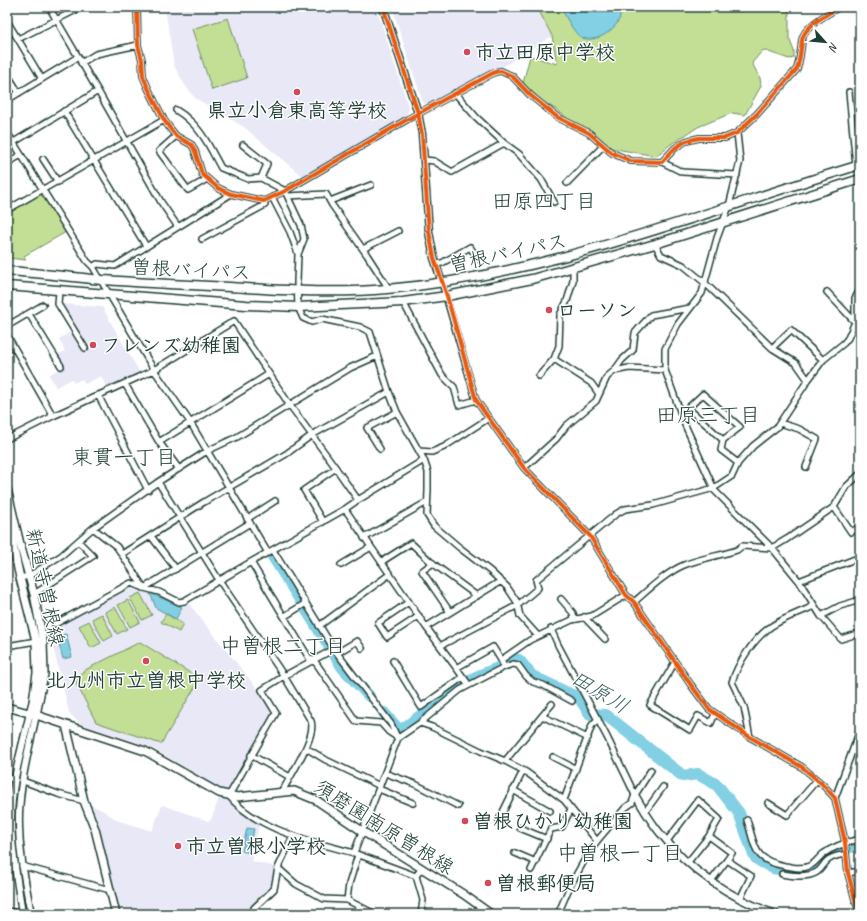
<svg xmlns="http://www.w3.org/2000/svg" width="867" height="921" viewBox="0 0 867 921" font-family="Caveat,'Klee One',sans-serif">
	<rect width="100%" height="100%" fill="#fff"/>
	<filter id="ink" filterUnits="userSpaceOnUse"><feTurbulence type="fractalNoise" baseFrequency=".025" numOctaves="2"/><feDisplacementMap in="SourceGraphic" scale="8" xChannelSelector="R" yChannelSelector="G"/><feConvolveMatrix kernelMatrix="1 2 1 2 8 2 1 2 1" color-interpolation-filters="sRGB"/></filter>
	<g filter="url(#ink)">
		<path fill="#e8e8f7" d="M165 7H376L409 109 404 120 328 162 303 177 244 127 195 98 185 85 174 66Z
			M392 7H537L552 36 501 68 431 106 423 103Z
			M61 304 102 307 140 373 107 388 101 376 85 384 82 379 74 383 72 379 56 387 49 375 64 366 57 355 65 351 59 339 76 329Z
			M131 588 150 593 156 608 176 619 182 607 189 604 259 691 274 713 239 770 230 790 220 788 202 778 154 749 142 744 81 724 74 718 69 712 49 630Z
			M219 798 226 800 247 815 260 822 251 861 276 867 273 888 253 906 249 914H163L154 911 117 907 89 804 102 810 119 821 152 831 162 805 208 821 211 820Z"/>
		<path fill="#c3de95" stroke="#718e64" d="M537 7H789V38L794 51V58L789 59 763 50 752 63 760 78 761 86 745 115 732 113 698 127 671 144 656 156 610 148 594 141 557 110 543 102 523 83 530 56 557 64 552 36Z
			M228 18 247 78 212 90 192 29Z
			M42 193 66 232 24 256 26 260 8 258 7 255V213Z
			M140 593 152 615 142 620 130 598Z
			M128 600 140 622 130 627 118 605Z
			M115 607 127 629 117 634 105 612Z
			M102 614 113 636 104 641 92 619Z
			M166 614 183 624 179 632 161 622Z
			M89 621 101 643 91 648 79 626Z
			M140 642 200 679 161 744 96 722 76 683 80 674 87 669Z"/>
		<path fill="#83cfe3" stroke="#5b959d" d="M560 7H620L619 10 620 17C616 31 590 48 577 34 570 26 566 16 560 7Z
			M150 593 182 607 176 619 156 608Z
			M66 634 72 657 63 659 57 636Z
			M247 828 254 829 249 853 242 851Z"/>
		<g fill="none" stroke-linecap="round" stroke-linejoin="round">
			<path stroke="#83cfe3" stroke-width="12" d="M272 555 343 668 369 696
				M384 713 400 731 462 685 478 676 505 665 513 660H519L532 676 580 699 590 714 606 715 683 776 698 774 717 785 739 813 753 852 756 858 760 861 773 868 795 872 815 870 828 858 842 849 860 845"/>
			<defs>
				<path id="minor" d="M49 7 98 91 161 202 178 227
					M137 7 138 45 142 60 143 76 148 88 164 120 169 127 176 136 192 145 195 151 202 174 218 188 231 194 245 197 264 201 285 191 408 119 495 72 501 71 512 76 530 95 557 117 589 133 612 153 631 161 662 162 675 148 686 141 699 138H725L737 133 757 114 797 69C800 59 801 50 802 40 804 26 828 14 839 7
					M7 21 42 79
					M18 39 82 7
					M81 63 96 54 138 45
					M7 74 19 93
					M849 92 856 166
					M455 93 476 117 504 143 519 154 541 179 554 202
					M7 100 78 57
					M176 110C181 113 185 116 189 120 204 133 212 152 221 168L248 179 261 178 285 191 301 225 304 239 298 254
					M64 111 146 246
					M7 132 87 261 93 267 154 370 190 422 268 553
					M737 133 740 161 729 206 717 238 702 293 678 324 665 349V370L685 425 715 491 772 548 799 581 821 616 840 606 860 600
					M176 136 159 151 188 190 207 179
					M14 142 98 91
					M243 145 267 164 261 178
					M43 159 58 182
					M425 160 434 161 452 172 504 143
					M662 162 682 172 737 175
					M7 163 21 155
					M567 183 603 146
					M288 196 326 194 332 205 367 255 389 289
					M272 197 290 232 298 254 297 282 298 307 303 318 312 322 322 319 360 327 370 332 389 392 397 412 424 460 428 472V490L427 515 434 526 460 548 490 571 507 587 517 602 520 616 538 636
					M330 201 371 185
					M7 210 164 120
					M202 239 265 205 264 201
					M655 244 661 255 683 265 705 283 772 348 796 363 808 380
					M363 249 398 231
					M436 264 442 263 470 247 478 259
					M93 267 97 264 115 266 231 194
					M442 283 476 400 524 468 590 536 626 595 634 602 691 685 709 709 750 737 802 767 822 784 835 798 845 842 848 873 856 903 860 911
					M59 291 58 304 85 348
					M827 292 855 322
					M403 302 442 375 454 387 459 405 476 400
					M29 314 61 366
					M7 326 43 305
					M7 335 53 416
					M772 348 791 330 823 360
					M554 359 559 346 560 315 567 301 573 281V268
					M614 371 622 360 633 350 635 333 651 315 690 308
					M539 376 554 359 591 383 599 394
					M125 384 159 442
					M98 395 148 490
					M780 423 799 429 817 439 806 467
					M7 439 53 416 154 370 234 321 289 404 333 464 358 500
					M723 440 740 427 703 394 688 408 723 440 721 450 738 463
					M380 449 367 428 397 412
					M419 451 432 452 444 447 489 418
					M524 468 556 439 566 426 596 401 607 377 614 371 629 368 665 370
					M179 469 159 442 269 374
					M158 482 219 580 284 676 311 721C317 736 290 776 282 792
					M834 507 851 532 860 527
					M345 509 426 627 469 685
					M247 519 275 501
					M323 522 304 490 336 468
					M93 528 117 547 144 588 159 592 179 602 184 601 251 562 345 509 358 500 424 460
					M151 536 176 569
					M364 538 427 502
					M273 550 334 649 391 724 397 737
					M122 554 204 502 286 454 312 435 389 392
					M251 562 309 658 316 663 356 721 381 723 389 732 398 738
					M381 562 411 543 431 562 477 596
					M433 563 422 571 450 612
					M341 565 371 547
					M20 578 29 576 62 555 93 528 158 482 207 451 237 437 350 368 377 356
					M799 581 860 557
					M34 594 93 556 78 541
					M561 599 573 613 574 619
					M409 602 378 623 387 637 419 616
					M634 602C648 590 667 572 684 565 701 558 719 556 737 550L742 546 772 548 787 539 834 507 846 487 860 474
					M285 616 306 603
					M821 616 841 639 860 633
					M584 617 605 639
					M55 624 131 583 144 588 250 523
					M319 626 390 574
					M426 627 501 581
					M551 629 558 645 607 737 635 795
					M7 646 36 641
					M440 646 518 605 538 588 536 580 616 514 625 509 653 505 714 488 732 476 738 463 753 446 777 427 808 380 823 360 844 343 848 338 855 322V298L860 290
					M334 649 284 676 262 690 276 713 231 792 228 795C258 831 311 841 354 853L398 738 420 723 460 690 504 667 501 660 530 640 572 620 592 616 626 595
					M337 653 357 641 362 648
					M393 661 421 707 463 677
					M675 662 650 705 690 730 698 716 711 723 715 714
					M504 667 513 664 518 665 526 676 533 682 543 685 572 701
					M456 668 493 647 501 660
					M542 716 552 704
					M420 723 432 727 481 751 505 761 526 772 564 800 597 841
					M750 737 744 707 732 682C738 663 753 640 769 628 781 619 801 612 814 606
					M306 748 326 760 380 786
					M251 755 290 777
					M553 757 576 769
					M505 761 542 716 588 738
					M385 773 415 784 458 806
					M7 778 15 779
					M23 781 58 794 84 801
					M379 789 413 803
					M513 790 550 811
					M835 798 860 730
					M564 800 592 725 598 719
					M768 803 787 815 817 780
					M645 812 663 787
					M499 820 523 771
					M747 820C756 848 753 860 785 866 793 867 801 870 809 866 815 864 818 858 823 854 834 846 847 842 860 839
					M520 828 547 839
					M667 841 698 800 719 819 709 836
					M354 853 416 876
					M515 853 536 862
					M7 861 15 863
					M688 862 709 836 732 853 727 860
					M22 866 110 890
					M278 868 296 884 324 899 347 900 375 914
					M531 870 551 829 562 827 571 809
					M848 873 860 871
					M782 874C793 876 807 878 817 872 822 869 823 864 828 860 833 856 840 855 846 854
					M711 881 727 860 751 876 740 899
					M347 900 349 884 358 855
					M7 911 22 914
					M252 914 254 908 274 889 278 868 293 836
					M357 914 359 907
					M421 914 423 900 416 876 422 868
					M558 914 570 886 589 852 597 841 625 808 632 803 635 795 651 770
					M631 914 632 913 635 914"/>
				<path id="tertiary" d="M383 7 418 113 422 134 429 232 434 258 442 283
					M635 795C643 808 650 821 660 833 689 870 731 899 776 914
					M22 914C18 883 11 851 11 819 11 783 22 748 30 713
					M31 914C25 881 18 848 19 814 20 781 29 748 36 715"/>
				<path id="secondary" d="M7 489 20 544 34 594 43 641 44 674 36 715
					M7 517 20 578 36 641 37 673 33 702 30 713
					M7 707 36 715 145 751 219 793 237 797 294 791 316 800 362 831 463 894 491 914
					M66 725 84 801 95 829 116 914"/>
				<path id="trunk" d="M7 271C39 273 71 277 103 280 145 283 187 285 230 287 282 290 334 294 387 289 550 275 704 211 860 165
					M7 286 246 305 298 307 403 302 447 296 532 279 655 244 860 179"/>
			</defs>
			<use href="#minor" stroke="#1f3d34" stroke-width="8"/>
			<use href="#tertiary" stroke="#1f3d34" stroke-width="9"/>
			<use href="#secondary" stroke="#1f3d34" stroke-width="10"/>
			<use href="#trunk" stroke="#1f3d34" stroke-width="11"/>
			<use href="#minor" stroke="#fff" stroke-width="5"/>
			<use href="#tertiary" stroke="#fff" stroke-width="6"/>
			<use href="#secondary" stroke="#fff" stroke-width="7"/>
			<use href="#trunk" stroke="#fff" stroke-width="8"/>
			<defs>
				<path id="cycleway" d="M137 7 138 45 142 60 143 76 148 88 164 120 169 127 176 136 192 145 195 151 202 174 218 188 231 194 245 197 264 201 285 191 408 119 495 72 501 71 512 76 530 95 557 117 589 133 612 153 631 161 662 162 675 148 686 141 699 138H725L737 133 757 114 797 69C800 59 801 50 802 40 804 26 828 14 839 7
					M383 7 418 113 422 134 429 232 434 258 447 296 476 400 524 468 590 536 626 595 634 602 691 685 709 709 750 737 802 767 822 784 835 798 845 842 848 873 856 903 860 911"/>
			</defs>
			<use href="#cycleway" stroke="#fff" stroke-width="6"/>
			<use href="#cycleway" stroke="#e8590c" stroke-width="4"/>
		</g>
	</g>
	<g fill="#d1495b" stroke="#fff" stroke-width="1.5">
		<circle cx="467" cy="52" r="4"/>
		<circle cx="297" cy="92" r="4"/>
		<circle cx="549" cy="310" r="4"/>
		<circle cx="93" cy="345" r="4"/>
		<circle cx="146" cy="661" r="4"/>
		<circle cx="465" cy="821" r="4"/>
		<circle cx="178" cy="846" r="4"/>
		<circle cx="488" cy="883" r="4"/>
	</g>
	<g text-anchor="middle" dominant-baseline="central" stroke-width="3" stroke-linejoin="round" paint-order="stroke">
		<g font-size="20" font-weight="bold" fill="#1f3d34" stroke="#fff" text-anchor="start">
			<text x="475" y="52">市立田原中学校</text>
			<text x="297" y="110" text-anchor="middle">県立小倉東高等学校</text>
			<text x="557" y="310">ローソン</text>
			<text x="101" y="345">フレンズ幼稚園</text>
			<text x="146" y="680" text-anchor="middle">北九州市立曽根中学校</text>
			<text x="473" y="821">曽根ひかり幼稚園</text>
			<text x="186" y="846">市立曽根小学校</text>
			<text x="496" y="883">曽根郵便局</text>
		</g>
		<g font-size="20" fill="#1f3d34" stroke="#fff">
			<text transform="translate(508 253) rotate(-12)">曽根バイパス</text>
			<text transform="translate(191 270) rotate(3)">曽根バイパス</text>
			<text transform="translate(45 587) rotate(78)">新道寺曽根線</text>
			<text transform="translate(384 827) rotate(32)">須磨園南原曽根線</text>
		</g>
		<g font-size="21" fill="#1f3d34" stroke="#fff">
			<text x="544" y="201">田原四丁目</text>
			<text x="708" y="415">田原三丁目</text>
			<text x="124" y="457">東貫一丁目</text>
			<text x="283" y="646">中曽根二丁目</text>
			<text x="620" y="853">中曽根一丁目</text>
		</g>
		<g font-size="21" font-style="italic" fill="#386260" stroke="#fff">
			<text transform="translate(600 692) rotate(31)">田原川</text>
		</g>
	</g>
	<rect width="867" height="921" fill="none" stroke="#fff" stroke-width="24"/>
	<rect x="12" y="12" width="843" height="897" fill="none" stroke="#1f3d34" stroke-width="1.5" filter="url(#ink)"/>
	<g transform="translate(825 42) rotate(117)" stroke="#ffffff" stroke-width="3" paint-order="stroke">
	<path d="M0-3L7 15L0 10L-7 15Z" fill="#1f3d34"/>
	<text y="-6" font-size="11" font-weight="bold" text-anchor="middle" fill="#1f3d34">N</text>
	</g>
</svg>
